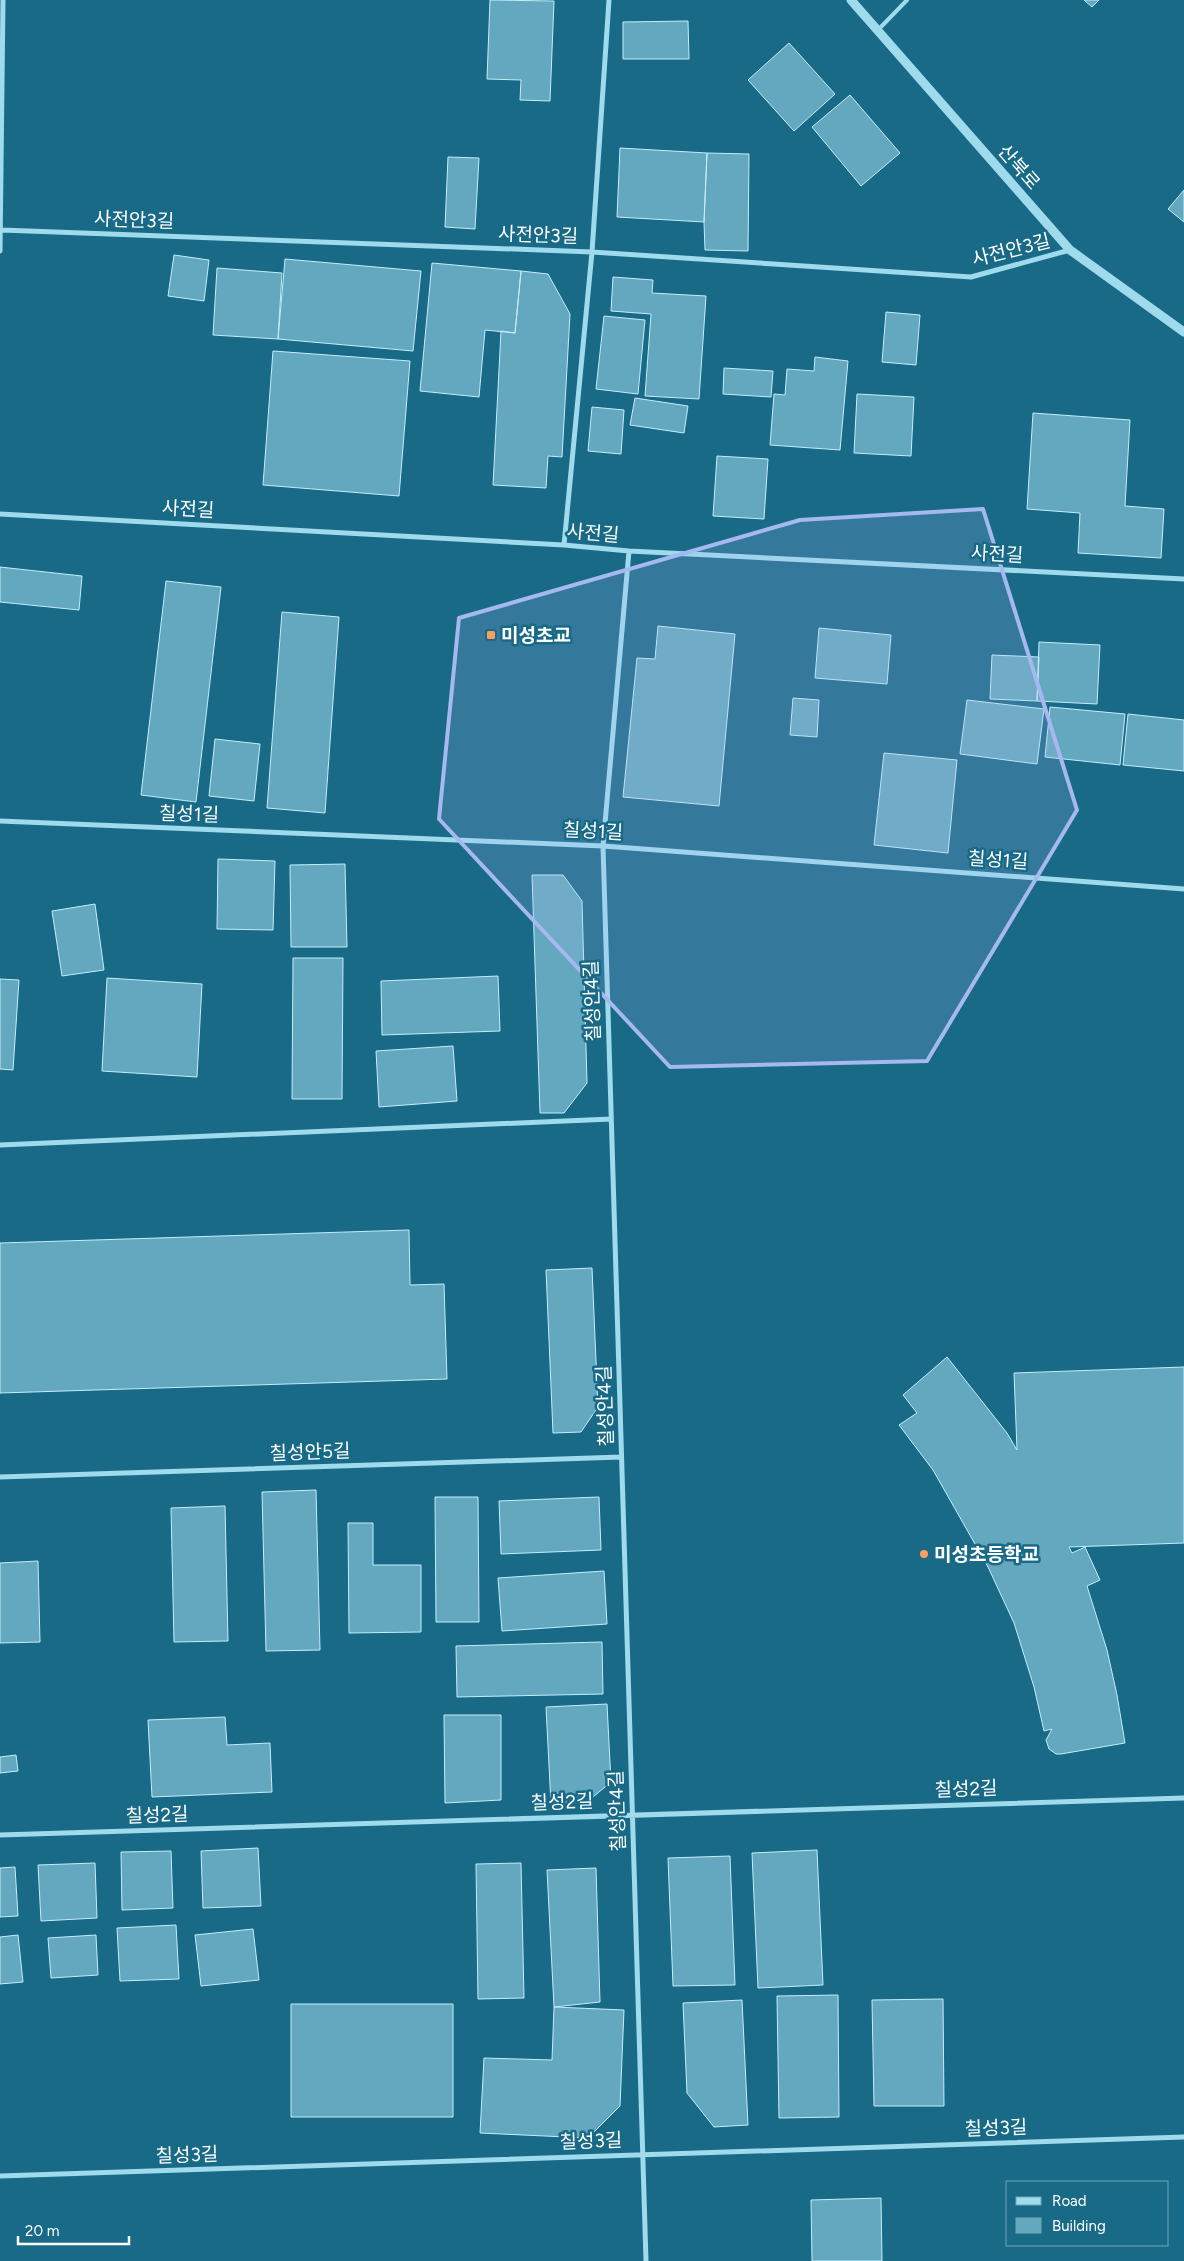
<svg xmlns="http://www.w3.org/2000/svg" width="1184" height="2261" viewBox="0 0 1184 2261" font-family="Figtree,'Noto Sans KR',sans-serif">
	<rect width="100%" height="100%" fill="#186a87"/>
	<path fill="#63a8bf" stroke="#c5edfa" d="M490 0 554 1 550 101 520 100 521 80 487 79Z
		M1084 0H1099L1092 7Z
		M688 21 689 59H623V22Z
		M789 43 835 94 794 131 748 80Z
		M850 95 900 153 861 186 812 127Z
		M620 148 707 153 704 222 617 217Z
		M707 153 749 154 748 251 705 250 704 222Z
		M448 157 479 158 475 229 445 227Z
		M1184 190V222L1168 209Z
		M174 255 209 260 204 301 168 296Z
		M285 259 421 271 413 351 278 339Z
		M432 263 521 271 515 333 485 330 479 397 420 391Z
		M217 268 282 273 278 339 213 335Z
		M521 271 548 274 570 314 562 457 548 456 546 488 493 485 501 331 515 333Z
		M613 277 653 280 652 293 706 296 699 399 645 396 651 314 611 311Z
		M886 312 920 315 916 365 882 362Z
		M604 316 645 320 638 394 596 389Z
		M273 351 410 361 399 496 263 485Z
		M815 357 848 361 840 450 770 445 774 394 785 395 787 369 814 371Z
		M724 368 773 371 771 397 723 394Z
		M857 394 914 397 911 456 854 453Z
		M635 398 688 406 684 433 630 425Z
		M592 407 624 410 621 454 588 451Z
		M1033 413 1130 420 1125 506 1164 509 1161 558 1078 553 1080 513 1027 509Z
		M717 456 768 459 764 519 713 516Z
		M0 567 82 576 79 610 0 602Z
		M166 581 221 587 196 802 141 795Z
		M282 612 339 617 325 813 267 808Z
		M658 626 735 634 719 806 623 797 637 658 655 659Z
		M819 628 891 635 887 684 815 678Z
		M1039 642 1100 645 1097 704 1037 701Z
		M992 655 1039 657 1037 701 990 699Z
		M793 698 819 700 817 737 790 735Z
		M967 700 1044 709 1037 764 960 754Z
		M1050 707 1125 714 1120 765 1045 757Z
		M1128 714 1184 720V771L1123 765Z
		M215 739 260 744 254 801 209 796Z
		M884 753 957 760 948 853 874 845Z
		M218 859 275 861 273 930 217 929Z
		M345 864 347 947H291L290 865Z
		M532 875H563L582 901 587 1083 564 1113H540Z
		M95 904 104 970 62 976 52 911Z
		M293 958H343L342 1099H292Z
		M498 976 500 1031 382 1035 381 981Z
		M107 978 202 984 197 1077 102 1071Z
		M0 979 19 980 13 1070 0 1069Z
		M453 1046 457 1101 379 1107 376 1051Z
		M409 1230 410 1285 444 1284 447 1379 0 1393V1243Z
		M592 1268 598 1407 581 1432 553 1433 546 1270Z
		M947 1357 1007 1433 1017 1450 1014 1373 1184 1367V1543L1069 1547 1072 1553 1085 1547 1100 1580 1087 1586 1107 1650 1117 1695 1125 1743 1061 1754H1056L1049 1749 1046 1740 1052 1729 1044 1731 1034 1687 1014 1623 988 1567 933 1470 899 1425 917 1413 903 1395Z
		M316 1490 320 1650 266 1651 262 1492Z
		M435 1497H478L479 1622H436Z
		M599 1497 601 1550 501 1554 499 1501Z
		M225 1506 228 1641 174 1642 171 1508Z
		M348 1523H373V1565H421V1632L349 1633Z
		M38 1561 40 1642 0 1643V1563Z
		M604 1571 607 1624 502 1631 498 1578Z
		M602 1642 603 1694 457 1697 456 1646Z
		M607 1704 611 1782 587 1802 551 1804 546 1707Z
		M444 1715H501V1800L445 1803Z
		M225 1717 227 1745 270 1743 272 1792 152 1797 148 1720Z
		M16 1755 18 1771 0 1773V1757Z
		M258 1848 261 1906 203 1908 201 1851Z
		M817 1850 823 1985 758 1988 752 1853Z
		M171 1851 173 1908 122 1910 121 1852Z
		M730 1856 735 1985 673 1986 668 1858Z
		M95 1863 97 1918 41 1921 38 1865Z
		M521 1863 524 1998 478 1999 476 1864Z
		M15 1867 18 1916 0 1917V1868Z
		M596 1868 600 2002 554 2007 547 1870Z
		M176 1925 179 1979 120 1981 117 1928Z
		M253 1929 259 1980 201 1986 195 1935Z
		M18 1935 23 1982 0 1984V1937Z
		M96 1935 98 1975 51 1978 48 1938Z
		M838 1995 839 2117 779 2118 777 1996Z
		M943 1999 944 2106H874L872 2000Z
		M742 2000 748 2125 714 2127 687 2093 683 2003Z
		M291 2004H453V2117H291Z
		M554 2007 624 2010 620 2106 588 2138 480 2133 484 2058 552 2060Z
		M881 2198 882 2261H812L811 2200Z"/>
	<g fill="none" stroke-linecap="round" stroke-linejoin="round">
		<path stroke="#9fdaed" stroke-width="4" d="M878 30 907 0"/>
		<path stroke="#9fdaed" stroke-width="5" d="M2 230 592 252 971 277 1070 250
			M0 251 3 0
			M0 514 564 545 629 551 1184 579
			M564 545 592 252 609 0
			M629 551 603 846 646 2261
			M0 821 603 846 1184 889
			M0 1145 611 1119
			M0 1477 621 1457
			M0 1835 1184 1798
			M0 2176 1184 2137"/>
		<path stroke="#9fdaed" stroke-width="9" d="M851 0 1070 250 1184 332"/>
	</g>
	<path fill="#a5b8ef" fill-opacity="0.2" stroke="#a5b8ef" stroke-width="4" stroke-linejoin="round" d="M983 509 1077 810 927 1061 670 1067 439 819 459 618 800 520Z"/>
	<g fill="#ff9e5b" stroke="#186a87" stroke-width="2">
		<rect x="486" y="630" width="10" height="10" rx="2.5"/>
		<circle cx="924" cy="1554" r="5"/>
	</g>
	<g text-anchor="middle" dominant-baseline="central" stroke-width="5" stroke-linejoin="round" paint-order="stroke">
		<g font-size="19" fill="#fff" stroke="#186a87">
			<text transform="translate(1019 167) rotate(49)">산북로</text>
			<text transform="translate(134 220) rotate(2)">사전안3길</text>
			<text transform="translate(538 235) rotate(2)">사전안3길</text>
			<text transform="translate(1011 250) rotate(-14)">사전안3길</text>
			<text transform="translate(188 509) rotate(3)">사전길</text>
			<text transform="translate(593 533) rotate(5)">사전길</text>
			<text transform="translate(997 554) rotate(3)">사전길</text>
			<text transform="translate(189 814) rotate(2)">칠성1길</text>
			<text transform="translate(593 831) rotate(3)">칠성1길</text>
			<text transform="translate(998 860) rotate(4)">칠성1길</text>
			<text transform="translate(592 1001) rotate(-92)">칠성안4길</text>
			<text transform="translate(605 1406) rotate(-92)">칠성안4길</text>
			<text transform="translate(310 1452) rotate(-2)">칠성안5길</text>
			<text transform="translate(966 1789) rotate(-2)">칠성2길</text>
			<text transform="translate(562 1802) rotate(-2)">칠성2길</text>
			<text transform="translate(617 1811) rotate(-92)">칠성안4길</text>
			<text transform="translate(157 1815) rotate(-2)">칠성2길</text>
			<text transform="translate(996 2128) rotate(-2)">칠성3길</text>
			<text transform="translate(591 2141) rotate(-2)">칠성3길</text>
			<text transform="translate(187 2155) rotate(-2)">칠성3길</text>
		</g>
		<g font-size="19" font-weight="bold" fill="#fff" stroke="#186a87" text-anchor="start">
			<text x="501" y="635">미성초교</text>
			<text x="934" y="1554">미성초등학교</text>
		</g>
	</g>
	<rect x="1006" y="2181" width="162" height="65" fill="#186a87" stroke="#74a6b7"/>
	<rect x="1016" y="2197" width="25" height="8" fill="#9fdaed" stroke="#74a6b7"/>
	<text x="1052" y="2206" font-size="15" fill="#ffffff">Road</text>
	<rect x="1016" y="2218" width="25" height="15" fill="#63a8bf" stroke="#74a6b7"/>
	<text x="1052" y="2231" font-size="15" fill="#ffffff">Building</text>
	<path d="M18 2236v8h111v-8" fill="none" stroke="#ffffff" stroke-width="2.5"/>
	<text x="25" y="2236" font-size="15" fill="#ffffff" stroke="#186a87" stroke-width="4" paint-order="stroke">20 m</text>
</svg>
